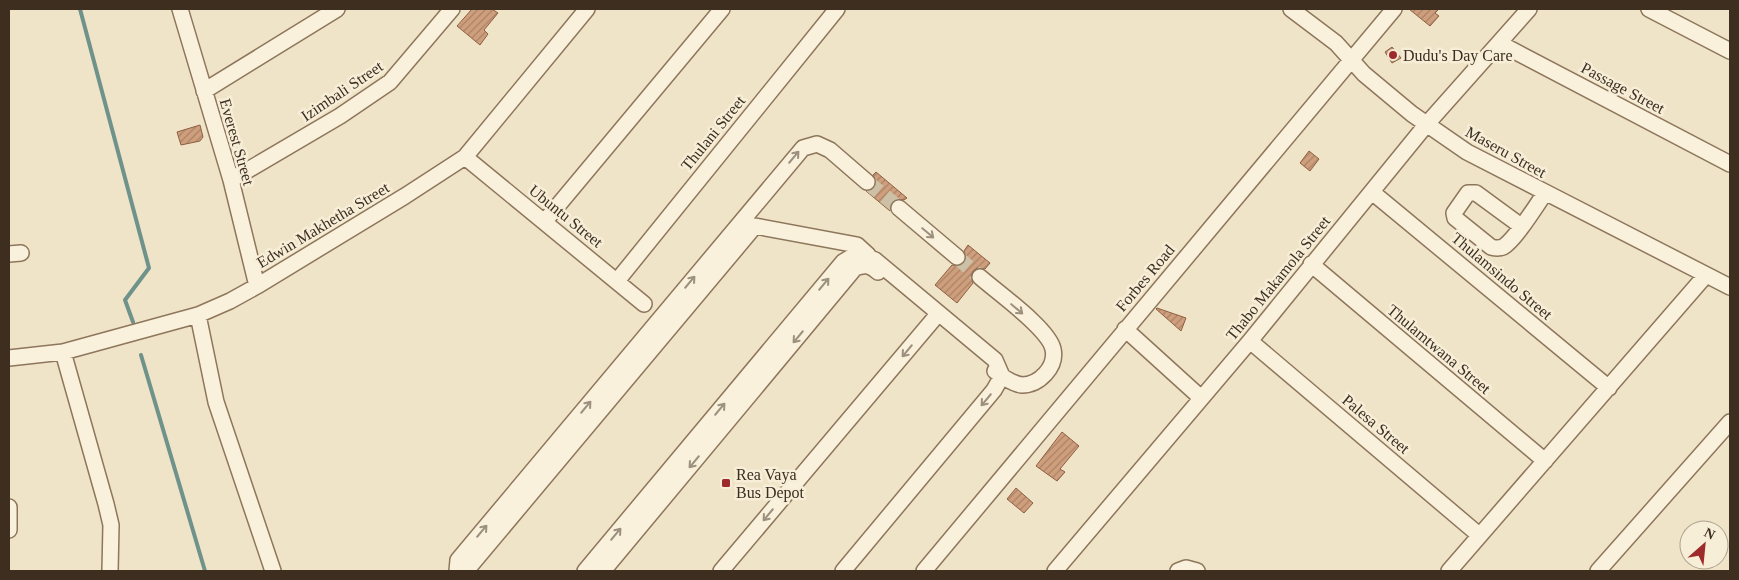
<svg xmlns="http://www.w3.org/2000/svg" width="1739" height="580" viewBox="0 0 1739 580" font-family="'Times New Roman',serif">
	<defs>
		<pattern id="building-hatch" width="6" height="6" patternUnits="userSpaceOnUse" patternTransform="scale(1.25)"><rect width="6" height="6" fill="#cf9f7d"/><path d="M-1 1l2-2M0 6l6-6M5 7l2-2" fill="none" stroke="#a98266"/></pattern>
	</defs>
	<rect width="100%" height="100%" fill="#f0e4c8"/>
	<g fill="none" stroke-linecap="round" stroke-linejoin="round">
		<path stroke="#6f938a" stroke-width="4" d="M80 9 149 268 125 300 133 322
			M141 355 205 571"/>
	</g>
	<path fill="url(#building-hatch)" stroke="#8d5f41" d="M472 9H492L498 13 484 30 488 34 480 45 457 26Z
		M1409 9H1439L1435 13 1439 16 1430 26Z
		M1392 47 1401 58 1392 63 1385 52Z
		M200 125 203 137 200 141 181 145 177 132Z
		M1309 151 1319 159 1310 171 1300 163Z
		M876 172 907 198 904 200 896 199 892 202 890 211 866 191 874 188 876 184 873 175Z
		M968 245 990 263 985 269 977 268 973 271 971 276 973 283 957 303 935 285 952 265 960 266 964 263 966 258 964 251Z
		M1157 308 1186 318 1181 331 1156 309Z
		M1062 432 1079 446 1060 469 1065 472 1057 481 1036 466Z
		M1016 488 1033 503 1024 513 1007 499Z"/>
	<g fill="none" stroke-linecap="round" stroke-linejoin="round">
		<path stroke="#ccc0a6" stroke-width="15" stroke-dasharray="15 8" stroke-linecap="butt" d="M867 182 899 208
			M957 257 980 277"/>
		<defs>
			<path id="minor" d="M180 9 231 180 257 286
				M1291 9 1336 43 1364 74 1412 114 1467 152 1730 287
				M1649 9 1730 51
				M1499 43 1730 164
				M204 91 337 9
				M465 157 644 304
				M231 180 340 116 390 82 452 9
				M1372 192 1609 388
				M899 208 957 257
				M545 221 722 9
				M1521 226 1476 193H1468L1454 213 1455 218 1491 247C1495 248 1498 249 1503 247 1515 240 1536 206 1545 193
				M9 254 21 253
				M1311 264 1545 461
				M980 277C997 292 1049 329 1053 349 1057 367 1039 385 1022 385 1013 384 1001 376 995 371
				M617 281 837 9
				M198 315 216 402 273 571
				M1125 329 1200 397
				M1250 341 1479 535
				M63 352 106 504 111 525 110 571
				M9 358 63 352 198 315 230 301 257 286 405 196 465 157 587 9
				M9 507V530
				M457 571 458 560 803 148 817 144 830 150 867 182
				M466 571 755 226 857 245 868 255
				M585 571 843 262 858 253 875 260 995 360 1002 376 994 390 843 571
				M603 571 855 268C865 264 870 265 878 272
				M721 571 938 314
				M924 571 1394 9
				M1055 571 1250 341 1426 125 1529 9
				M1178 571 1186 568 1197 571
				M1449 571 1706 275
				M1598 571 1730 422"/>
		</defs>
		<use href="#minor" stroke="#8d765c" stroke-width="18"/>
		<use href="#minor" stroke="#faf1dc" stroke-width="15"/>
	</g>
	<defs><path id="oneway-shaft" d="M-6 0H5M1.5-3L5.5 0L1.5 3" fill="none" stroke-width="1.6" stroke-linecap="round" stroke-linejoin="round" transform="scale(1.25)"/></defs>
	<g stroke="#9c907e">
		<use href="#oneway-shaft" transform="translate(794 157) rotate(-50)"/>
		<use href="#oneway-shaft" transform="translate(928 233) rotate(40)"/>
		<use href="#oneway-shaft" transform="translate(690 282) rotate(-50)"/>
		<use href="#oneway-shaft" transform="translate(824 284) rotate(-50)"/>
		<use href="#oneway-shaft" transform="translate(1017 309) rotate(40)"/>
		<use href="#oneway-shaft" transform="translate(798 337) rotate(130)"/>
		<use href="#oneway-shaft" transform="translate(907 351) rotate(130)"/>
		<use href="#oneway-shaft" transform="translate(986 400) rotate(130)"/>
		<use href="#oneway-shaft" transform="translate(586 407) rotate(-50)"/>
		<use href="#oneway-shaft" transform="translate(720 409) rotate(-50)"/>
		<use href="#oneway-shaft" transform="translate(694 462) rotate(130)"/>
		<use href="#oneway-shaft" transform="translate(768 515) rotate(130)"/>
		<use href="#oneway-shaft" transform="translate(482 531) rotate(-50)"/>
		<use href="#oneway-shaft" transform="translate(616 534) rotate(-50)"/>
	</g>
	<g fill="#9e2a2b" stroke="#f7eed8" stroke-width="2">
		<circle cx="1393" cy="55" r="5"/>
		<rect x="721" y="478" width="10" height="10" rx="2.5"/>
	</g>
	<g text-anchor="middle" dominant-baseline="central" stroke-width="5" stroke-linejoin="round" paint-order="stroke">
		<g font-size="16" fill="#3d2e20" stroke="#f7eed8" text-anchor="start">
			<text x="1403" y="55">Dudu's Day Care</text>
			<text x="736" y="474">Rea Vaya<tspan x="736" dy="18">Bus Depot</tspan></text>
		</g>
		<g font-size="16" fill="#3d2e20" stroke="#f7eed8">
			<text transform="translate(1623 88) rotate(28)">Passage Street</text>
			<text transform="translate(342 91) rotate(-34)">Izimbali Street</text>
			<text transform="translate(713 133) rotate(-51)">Thulani Street</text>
			<text transform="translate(237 142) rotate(74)">Everest Street</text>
			<text transform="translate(1506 152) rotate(29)">Maseru Street</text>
			<text transform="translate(566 216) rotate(39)">Ubuntu Street</text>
			<text transform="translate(323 225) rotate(-31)">Edwin Makhetha Street</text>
			<text transform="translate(1502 276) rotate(40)">Thulamsindo Street</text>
			<text transform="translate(1145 278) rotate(-50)">Forbes Road</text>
			<text transform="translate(1278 278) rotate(-51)">Thabo Makamola Street</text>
			<text transform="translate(1439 349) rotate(40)">Thulamtwana Street</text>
			<text transform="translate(1376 424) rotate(40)">Palesa Street</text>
		</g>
	</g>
	<rect width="1739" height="580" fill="none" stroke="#3d2e20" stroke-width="20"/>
	<g transform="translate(1704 545) rotate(27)"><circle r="24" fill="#f7eed8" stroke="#ada18e"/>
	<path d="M0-4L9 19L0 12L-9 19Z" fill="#9e2a2b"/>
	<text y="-8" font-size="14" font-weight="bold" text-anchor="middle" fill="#3d2e20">N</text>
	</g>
</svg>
